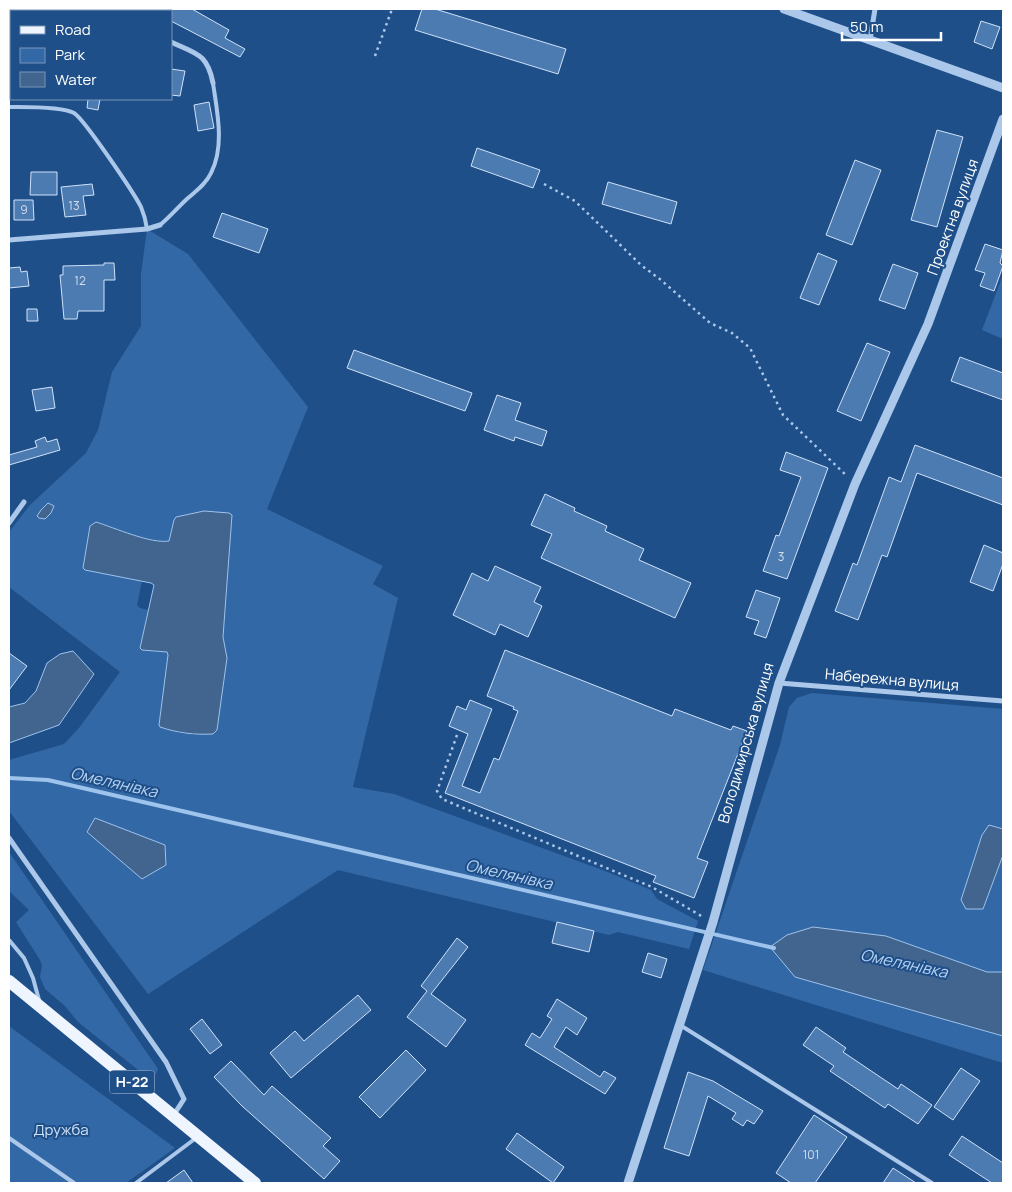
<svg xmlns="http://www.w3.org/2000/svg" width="1012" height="1192" viewBox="0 0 1012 1192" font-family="Manrope,sans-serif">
  <rect width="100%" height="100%" fill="#1f4f89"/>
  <g fill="#3368a6" fill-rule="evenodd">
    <path d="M147 229 188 254 308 407 267 509 383 566 373 584 398 598 353 787 394 794 605 871 651 890 657 899 698 921 689 949 618 932 609 935 338 870 148 994 9 811V760L64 744 79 728 120 672 9 587V532L30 505 86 453 98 430 112 372 141 326V274ZM232 515 223 637 227 658 224 674 197 735 180 733 160 727 159 725 168 655 167 652 142 650 140 648 148 610 140 608 137 605 142 581 85 570 83 567 90 526 163 542 169 541 174 520Z"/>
    <polygon points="1003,275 1003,339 982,330"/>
    <polygon points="812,693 1003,709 1003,829 1002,828 983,909 1003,855 1003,972 795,977 1003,1036 1003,1063 703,970 780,745 789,707 797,698"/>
    <polygon points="9,852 158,1069 156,1074 152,1078 147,1077 78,1022 65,1006 45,989 40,977 42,966 40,960 16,922 29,910 9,891"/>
    <polygon points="9,1026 175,1148 126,1183 9,1183"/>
  </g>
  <g fill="#42658f" stroke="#9ec3ec">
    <polygon points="48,503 54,506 51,513 45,519 39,518 37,516 41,510"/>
    <path d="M204 511 229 513 232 515 223 637 227 658 217 730 213 734C194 735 178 733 160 727L159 725 168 655 167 652 142 650 140 648 154 585 151 583 85 570 83 568 90 526 96 522C115 528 151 544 169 541L174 520 176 517Z"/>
    <polygon points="73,651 94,674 59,725 9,743 9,707 25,703 36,691 47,663 60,654"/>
    <polygon points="95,818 165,845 166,865 142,879 87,832"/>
    <polygon points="989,825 1003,829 1003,855 983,909 966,909 961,900 982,835"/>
    <polygon points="813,927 886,936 987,972 1003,972 1003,1036 795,977 770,947 787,935"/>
  </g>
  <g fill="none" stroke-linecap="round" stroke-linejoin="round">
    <polyline stroke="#9ec3ec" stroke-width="4" points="9,778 48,780 774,948"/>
  </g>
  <g fill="#4c7bb2" stroke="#cfe2f8">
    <polygon points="171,9 192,9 229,30 225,38 245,49 240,57 171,21"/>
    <polygon points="422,9 435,9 566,49 558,74 415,30"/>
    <polygon points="981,21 1000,27 992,49 974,42"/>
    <polygon points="171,69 185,71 180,96 171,95"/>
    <polygon points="88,99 100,99 98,110 87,108"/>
    <polygon points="209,102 214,128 198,131 194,105"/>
    <polygon points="937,130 963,137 937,227 911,220"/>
    <polygon points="477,148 540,170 533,188 471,166"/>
    <polygon points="855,160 881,170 852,245 826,235"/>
    <polygon points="31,172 57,172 57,195 30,195"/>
    <polygon points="608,182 677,202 671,224 602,204"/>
    <polygon points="92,184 94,195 83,196 86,215 65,217 61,187"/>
    <polygon points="14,200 33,200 34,220 14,220"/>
    <polygon points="222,213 268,229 259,253 213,237"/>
    <polygon points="985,244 1003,250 1000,263 1003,266 994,291 980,286 985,273 975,270"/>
    <polygon points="818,253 837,261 819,305 800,298"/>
    <polygon points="104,263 114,263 115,280 104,280 104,311 78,311 77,319 64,319 60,275 63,275 63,266 104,265"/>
    <polygon points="893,264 918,273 905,309 879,300"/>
    <polygon points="20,267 21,272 27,271 29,286 9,288 9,268"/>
    <polygon points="27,309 37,309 38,321 27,321"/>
    <polygon points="867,343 890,352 861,421 837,411"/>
    <polygon points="354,350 472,393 465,411 347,368"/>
    <polygon points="960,357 1003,373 1003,400 951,381"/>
    <polygon points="52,387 55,408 36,411 32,390"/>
    <polygon points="497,395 521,403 515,420 547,431 542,446 515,437 514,441 484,430"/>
    <polygon points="45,437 47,442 57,439 60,450 9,465 9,455 37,447 35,441"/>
    <polygon points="915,445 1003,478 1003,505 917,473 887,557 882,555 858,620 835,611 853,563 857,565 889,477 901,482"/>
    <polygon points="786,452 828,468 787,579 763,571 776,535 779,536 801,477 780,470"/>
    <polygon points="545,494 575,508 574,511 607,526 605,531 644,549 639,560 691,583 675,618 541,558 552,534 531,525"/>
    <polygon points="984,545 1003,553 1003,564 993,591 970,582"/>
    <polygon points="495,566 541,587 534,602 542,606 528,637 500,624 495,635 453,615 472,573 488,581"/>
    <polygon points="756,590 780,598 766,638 754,634 759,621 746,617"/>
    <polygon points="505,650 672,716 675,709 731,730 733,726 747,731 697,858 708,862 694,898 653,882 656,876 445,793 468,734 449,726 457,706 466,710 470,700 492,709 462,786 480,793 494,758 499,760 518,711 513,709 514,707 487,696"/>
    <polygon points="9,653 27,666 9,690"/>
    <polygon points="557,922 594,931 589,952 552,943"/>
    <polygon points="457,938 468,947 431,994 466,1020 446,1047 407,1017 427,991 421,986"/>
    <polygon points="648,953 667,959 661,978 642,972"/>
    <polygon points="358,995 371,1010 291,1078 270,1053 295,1031 304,1041"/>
    <polygon points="557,999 587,1018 577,1035 566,1027 554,1047 600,1077 604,1071 616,1078 605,1094 525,1045 532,1033 540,1038 552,1019 547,1016"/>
    <polygon points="202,1019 222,1045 210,1054 190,1029"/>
    <polygon points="816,1027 846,1048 843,1052 898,1089 901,1084 932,1105 918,1124 888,1104 885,1108 830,1071 834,1066 803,1045"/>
    <polygon points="406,1050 426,1070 380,1118 359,1097"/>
    <polygon points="231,1061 264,1095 272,1086 331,1138 323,1146 340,1161 324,1179 242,1106 214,1077"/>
    <polygon points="961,1068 980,1081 953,1120 934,1107"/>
    <polygon points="688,1072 713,1081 763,1111 754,1124 747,1120 743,1126 732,1119 736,1113 708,1096 689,1156 664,1148"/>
    <polygon points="814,1115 847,1137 815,1183 791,1183 776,1173"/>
    <polygon points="517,1133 564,1167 553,1183 506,1149"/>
    <polygon points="962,1136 1003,1163 1003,1183 992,1183 949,1155"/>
    <polygon points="893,1168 916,1183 883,1183"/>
    <polygon points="184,1170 193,1183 166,1183"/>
  </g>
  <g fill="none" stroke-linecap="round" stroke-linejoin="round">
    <g stroke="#abc8eb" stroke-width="2.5" stroke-dasharray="2.5 4" stroke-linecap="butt">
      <polyline points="375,56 392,9"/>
      <polyline points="544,184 575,201 641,265 661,280 710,323 732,333 750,348 783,415 847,476"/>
      <polyline points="457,735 437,791 442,799 652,887 703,917"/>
    </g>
    <g stroke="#abc8eb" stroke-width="4">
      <path d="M9 107C24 107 61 106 74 113 84 119 134 193 141 207 144 214 146 221 147 229"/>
      <path d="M160 225C170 217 178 207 188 198 196 191 206 184 211 173 225 146 217 111 213 83"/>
      <polyline points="9,940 24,958 33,978 39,1000"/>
      <polyline points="680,1025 932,1183"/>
      <polyline points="9,1138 74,1183"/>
      <polyline points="136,1183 196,1138"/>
    </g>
    <g stroke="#abc8eb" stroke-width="5">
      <polyline points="9,19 11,19"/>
      <polyline points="870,40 875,9"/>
      <path d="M171 42C196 54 207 53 213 83"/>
      <polyline points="9,240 147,229 160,225"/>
      <polyline points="9,523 24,502"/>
      <polyline points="779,683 1003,701"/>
      <polyline points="9,838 166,1062 184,1099 173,1116"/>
    </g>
    <g stroke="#abc8eb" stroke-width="9">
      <polyline points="784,9 1003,88"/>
      <polyline points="628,1183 713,922 779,683 855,484 928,324 1003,119"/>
    </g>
    <polyline stroke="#eff5fe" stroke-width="12" points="9,981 255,1183"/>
  </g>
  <g text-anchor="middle" stroke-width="4" stroke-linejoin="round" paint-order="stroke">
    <g font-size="12" fill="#d2deec">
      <text x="74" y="210">13</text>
      <text x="24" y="214">9</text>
      <text x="80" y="285">12</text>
      <text x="781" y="561">3</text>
      <text x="811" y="1159">101</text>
    </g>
    <rect fill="#1f4f89" stroke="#bccadc" stroke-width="1" x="109.5" y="1070.5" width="45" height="23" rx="4"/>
    <g font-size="14" font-weight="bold" fill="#fff">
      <text x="132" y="1087">Н-22</text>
    </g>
    <g font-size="15" fill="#fff" stroke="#1f4f89">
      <text transform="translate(953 217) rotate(-70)" y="5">Проектна вулиця</text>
      <text transform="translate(892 680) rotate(5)" y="5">Набережна вулиця</text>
      <text transform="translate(746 743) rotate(-74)" y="5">Володимирська вулиця</text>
    </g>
    <g font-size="15" fill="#cfe2f8" stroke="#1f4f89">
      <text x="61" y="1135">Дружба</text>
    </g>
    <g font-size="16" font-style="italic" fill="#b6d2f2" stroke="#1f4f89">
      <text transform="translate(114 782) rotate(13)" y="6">Омелянівка</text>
      <text transform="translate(509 874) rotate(13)" y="6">Омелянівка</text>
      <text transform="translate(904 963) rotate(12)" y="6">Омелянівка</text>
    </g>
  </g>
  <rect width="1012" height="1192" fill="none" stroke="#ffffff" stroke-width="20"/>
  <rect x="10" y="10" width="162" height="90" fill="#1f4f89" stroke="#7995b8"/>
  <rect x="20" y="26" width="25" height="8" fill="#eff5fe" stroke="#7995b8"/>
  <text x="55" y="35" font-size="15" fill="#ffffff">Road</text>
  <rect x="20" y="48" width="25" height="15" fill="#3368a6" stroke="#7995b8"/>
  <text x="55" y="60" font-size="15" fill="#ffffff">Park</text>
  <rect x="20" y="72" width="25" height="15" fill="#42658f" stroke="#7995b8"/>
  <text x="55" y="85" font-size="15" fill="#ffffff">Water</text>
  <path d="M842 32v8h99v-8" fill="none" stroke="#ffffff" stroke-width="2.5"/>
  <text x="850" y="32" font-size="15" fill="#ffffff" stroke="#1f4f89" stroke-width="4" paint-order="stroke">50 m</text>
</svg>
